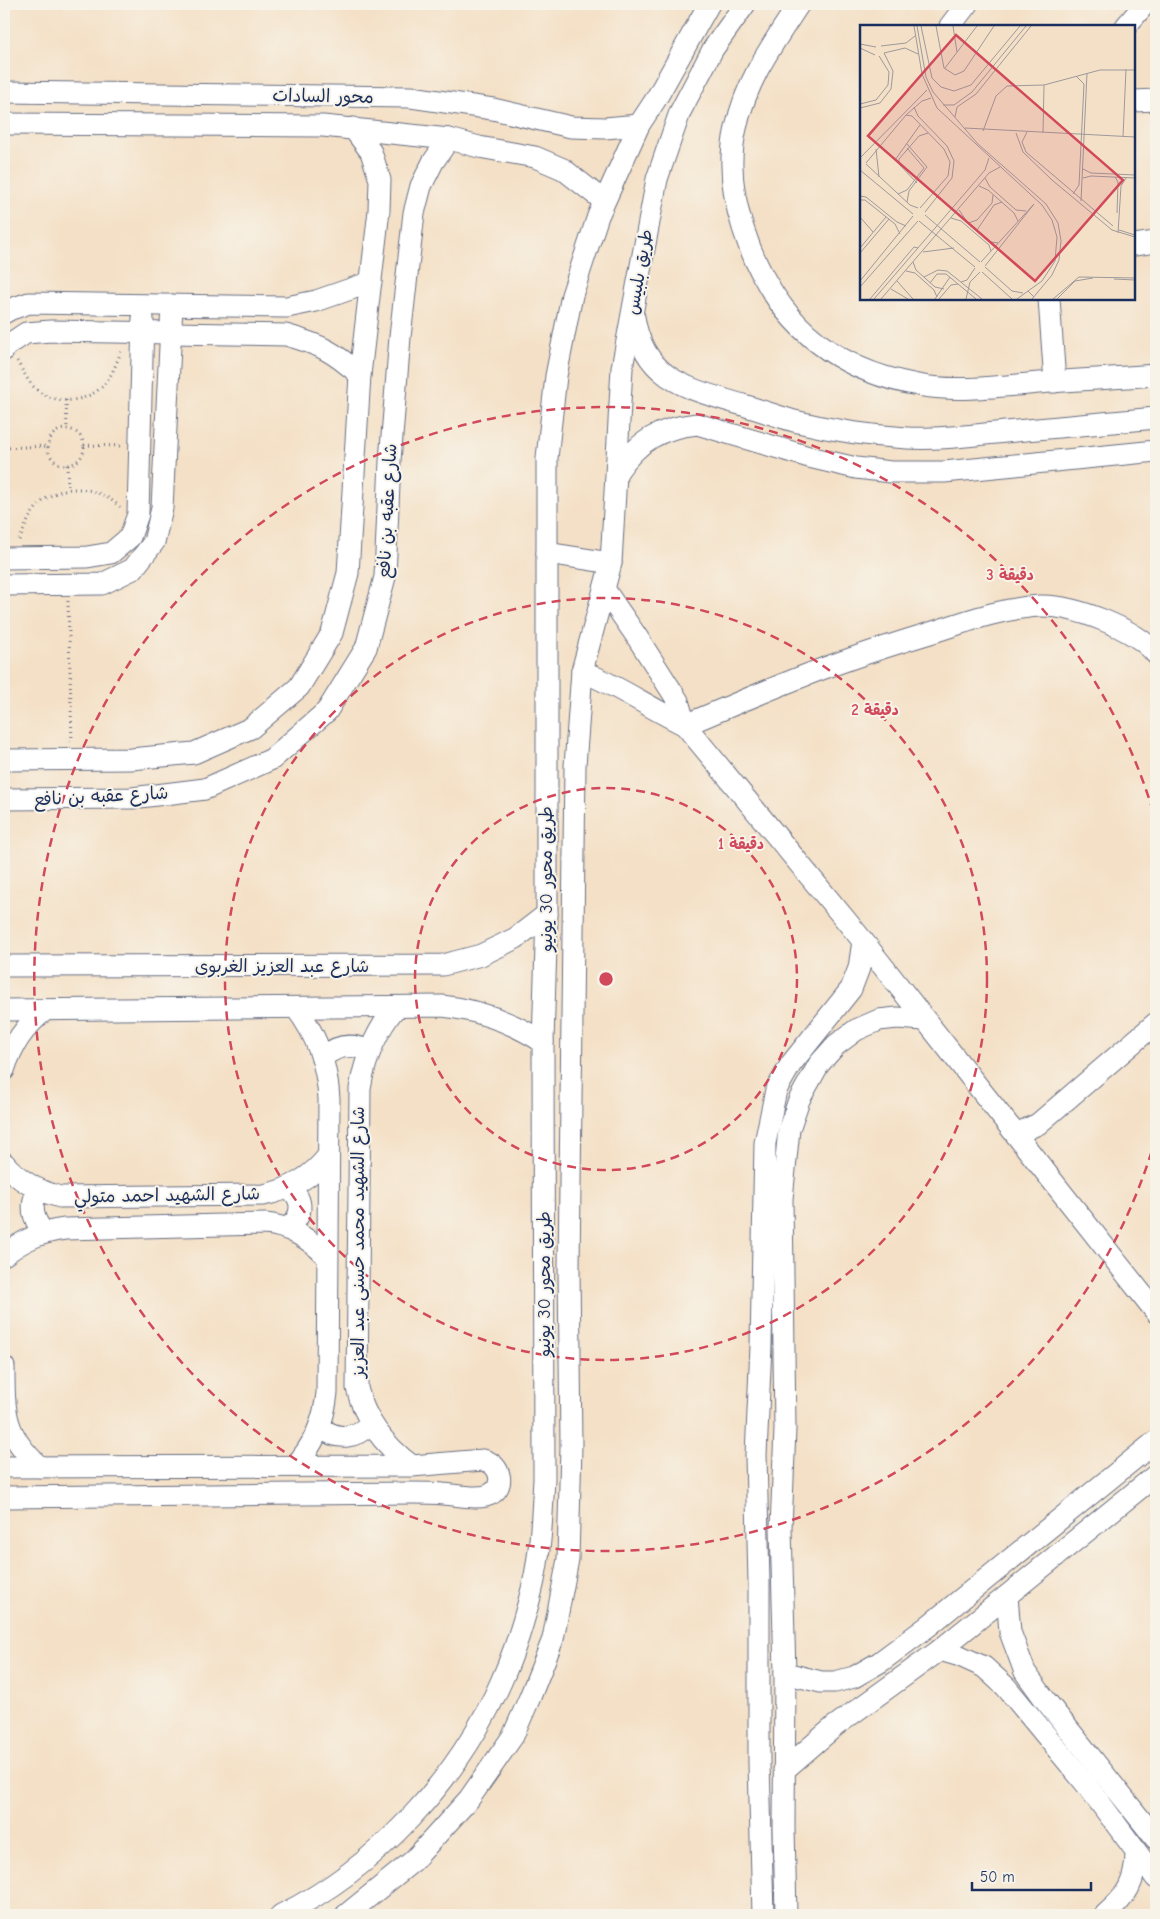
<svg xmlns="http://www.w3.org/2000/svg" width="1160" height="1919" viewBox="0 0 1160 1919" font-family="'Comic Neue','Playpen Sans Arabic',sans-serif">
  <rect width="100%" height="100%" fill="#f7f3e8"/>
  <filter id="ink" filterUnits="userSpaceOnUse"><feTurbulence type="fractalNoise" baseFrequency=".02" numOctaves="2"/><feDisplacementMap in="SourceGraphic" scale="10" xChannelSelector="R" yChannelSelector="G"/><feConvolveMatrix kernelMatrix="1 2 1 2 8 2 1 2 1" color-interpolation-filters="sRGB"/></filter>
  <filter id="wash" filterUnits="userSpaceOnUse"><feTurbulence type="fractalNoise" baseFrequency=".0096" numOctaves="4" result="noise"/><feDisplacementMap in="SourceGraphic" scale="20" xChannelSelector="R" yChannelSelector="G"/><feGaussianBlur stdDeviation="1.12" result="paint"/><feColorMatrix in="noise" values="0 0 0 0 0 0 0 0 0 0 0 0 0 0 0 0 0 1.4 0 .05"/><feComposite in="paint" operator="in"/></filter>
  <g filter="url(#wash)">
    <rect width="100%" height="100%" fill="#f4e0c6"/>
  </g>
  <g filter="url(#ink)">
    <g fill="none" stroke-linecap="round" stroke-linejoin="round">
      <defs>
        <g id="minor">
          <path d="M799 4C772 45 747 79 736 128 728 161 733 197 743 228 771 316 827 369 918 385 953 392 993 387 1028 384 1071 380 1113 378 1156 375"/>
          <polyline points="950,26 967,4"/>
          <polyline points="1126,26 1145,4"/>
          <polyline points="4,92 411,97 493,109 571,127 605,128 639,125"/>
          <polyline points="1134,101 1156,100"/>
          <polyline points="4,124 323,126 449,139 479,147 535,157 563,169 604,201"/>
          <polyline points="1134,245 1156,242"/>
          <polyline points="1049,299 1055,382"/>
          <polyline points="4,313 11,309 29,303 287,307 316,301 371,282"/>
          <path d="M634 317C644 381 690 389 743 405 760 410 777 416 794 421 831 430 869 436 907 438 939 440 972 435 1005 432 1055 427 1106 423 1156 418"/>
          <path d="M4 350 5 347 26 333 51 331 286 335C321 345 333 351 360 375"/>
          <path d="M617 472C638 441 660 428 697 424L809 457 856 468 891 472H944L1156 451"/>
          <polyline points="547,553 611,563"/>
          <polyline points="4,558 87,557 111,553 130,537 138,514 143,318"/>
          <polyline points="4,585 102,584 133,569 154,542 162,508 172,305"/>
          <polyline points="604,589 637,637 678,701 685,725 863,941 1156,1312"/>
          <path d="M582 671C618 686 650 708 685 725 731 706 776 686 822 669 857 656 894 644 930 633 965 622 1002 608 1040 606 1073 605 1135 628 1156 654"/>
          <polyline points="4,760 131,759 194,753 251,728 299,687 332,633 348,573 360,375 379,210 380,180 371,152 353,128"/>
          <polyline points="4,799 132,798 205,789 272,759 327,711 366,648 385,577 390,461 400,337 414,213 421,186 433,162 449,139"/>
          <polyline points="4,966 443,965 481,955 516,938 547,914"/>
          <path d="M396 1007C376 1031 365 1058 360 1089L357 1388C365 1421 385 1446 412 1466"/>
          <path d="M4 1010 442 1006C480 1010 512 1022 543 1042"/>
          <path d="M323 1057C337 1045 352 1043 369 1051"/>
          <path d="M4 1070C12 1045 24 1027 44 1011"/>
          <polyline points="1016,1134 1038,1124 1156,1023"/>
          <path d="M4 1163C19 1181 38 1191 60 1197L263 1195C290 1190 311 1178 328 1156"/>
          <path d="M38 1189C30 1205 32 1219 44 1232"/>
          <path d="M287 1228C304 1217 304 1199 289 1188"/>
          <path d="M4 1255C23 1240 41 1232 65 1229L265 1224C290 1226 309 1239 327 1256"/>
          <path d="M4 1367C4 1412 4 1435 40 1467"/>
          <path d="M320 1427C337 1441 356 1439 371 1423"/>
          <path d="M295 1466C314 1445 324 1422 327 1393L329 1099C327 1064 317 1035 296 1008"/>
          <path d="M4 1467 412 1466 483 1460C502 1464 507 1490 486 1496 473 1499 457 1495 443 1494 433 1493 422 1493 412 1493L4 1497"/>
          <polyline points="1007,1596 1010,1632 1025,1672 1046,1701 1156,1839"/>
          <polyline points="940,1650 960,1656 984,1667 1006,1687 1086,1784 1156,1878"/>
          <polyline points="785,1673 821,1682 835,1682 854,1677 880,1662 927,1627 1156,1441"/>
          <polyline points="784,1770 835,1726 940,1650 1156,1475"/>
          <path d="M281 1915C376 1869 459 1778 501 1682 515 1651 525 1618 533 1585 541 1550 542 1514 544 1479L543 1042 547 914V458L556 376 572 295 598 216 639 125 656 99 709 4"/>
          <polyline points="346,1915 413,1861 469,1799 513,1736 530,1697 553,1639 568,1559 571,1446 569,1268 575,766 582,671 611,563 622,368 657,179 680,112 713,49 745,4"/>
          <polyline points="763,1915 759,1763 759,1583 756,1455 761,1346 765,1143 776,1090 791,1064 851,989 859,968 863,941"/>
          <polyline points="786,1915 784,1828 785,1673 781,1528 785,1429 782,1199 789,1129 799,1100 819,1064 836,1045 856,1030 879,1020 897,1018 925,1020"/>
          <path d="M1105 1915C1127 1896 1136 1882 1136 1852"/>
        </g>
      </defs>
      <use href="#minor" stroke="#676d82" stroke-width="23"/>
      <g stroke="#676d82" stroke-width="3" stroke-dasharray="1 4" stroke-linecap="butt">
        <path d="M17 361C23 371 28 382 37 390 59 407 91 402 107 381 114 371 118 359 122 349"/>
        <polyline points="66,400 67,429"/>
        <circle cx="66" cy="447" r="18"/>
        <polyline points="84,445 123,446"/>
        <polyline points="4,448 48,446"/>
        <polyline points="67,465 68,489"/>
        <path d="M19 540C24 531 27 520 33 512 55 481 94 483 120 507"/>
        <polyline points="68,601 72,742"/>
      </g>
      <use href="#minor" stroke="#fff" stroke-width="21"/>
    </g>
  </g>
  <g fill="none" stroke="#d1495b" stroke-width="2.5" stroke-dasharray="9 6">
    <circle cx="606" cy="979" r="191"/>
    <circle cx="606" cy="979" r="381"/>
    <path d="M1156 1137A572 572 0 1 1 1156 821"/>
  </g>
  <g text-anchor="middle" stroke-width="4" stroke-linejoin="round" paint-order="stroke">
    <g font-size="18" fill="#1b2f5e" stroke="#f7f3e8">
      <text transform="translate(323 96) rotate(1)" y="6">محور السادات</text>
      <text transform="translate(639 272) rotate(-80)" y="6">طريق بلبيس</text>
      <text transform="translate(387 511) rotate(-87)" y="6">شارع عقبه بن نافع</text>
      <text transform="translate(101 796) rotate(-3)" y="6">شارع عقبه بن نافع</text>
      <text transform="translate(546 879) rotate(-90)" y="6">طريق محور 30 يونيو</text>
      <text x="282" y="972">شارع عبد العزيز الغربوى</text>
      <text transform="translate(167 1195) rotate(-1)" y="6">شارع الشهيد احمد متولي</text>
      <text transform="translate(358 1242) rotate(-90)" y="6">شارع الشهيد محمد حسنى عبد العزيز</text>
      <text transform="translate(544 1284) rotate(-90)" y="6">طريق محور 30 يونيو</text>
    </g>
  </g>
  <g transform="translate(860 25)">
    <rect width="275" height="275" fill="#f4e0c6"/>
    <path fill="none" stroke="#9d999c" stroke-width="1" d="M54 1 62 49 77 83 182 180 192 195 197 212 195 236 182 256 168 266M57 1 66 52 73 67 118 119 186 179 198 198 201 216 199 235 192 250 172 274M61 1 72 53 81 62 94 66 111 60 160 1M76 1 84 43 95 50 104 46 134 1M93 1 97 27M0 19 16 22M21 21 46 18 55 11M0 23 15 30M24 28 45 23 58 29M85 43 117 1M0 79 16 75 28 60 29 47 19 31M83 80H94L112 67 166 1M54 82 58 91 87 121 94 136 92 153 65 187M0 83 20 78 31 64 33 46 24 28M46 90 52 91 84 124 90 137 88 151 60 183M95 92 97 82 116 69 171 1M105 103 275 112M123 106 136 71 147 61 184 60 240 45H275M167 107 162 117 166 127 253 201M156 108 163 127 192 155 252 205 275 212M183 108 184 60M263 112 266 44M16 124 19 152M0 133 67 65M6 138 46 90 62 76 71 73M6 139 50 180 58 183M223 144 231 148 275 150M0 145 53 189M255 152 258 157 257 188M125 153 130 162 156 185 166 186M223 153 231 151 275 153M59 155 39 139V134L59 111 68 108M57 158 35 135 60 100M119 161 128 165 154 188 158 196M38 169 47 165 64 143 47 123M213 169 219 160 224 59 216 51M0 171 6 172 37 197 46 201M0 175H5L35 199 40 209M221 176 227 48M47 177 49 166 67 142 47 119M99 185 108 198 131 217 138 218M65 190 120 237M0 192 13 207M91 193 101 196 129 220 131 226M59 196 115 242M108 198 117 195 132 178 133 170M117 205 134 180 142 177M259 205 275 210M258 208 261 161 266 153M0 223 26 192M63 227 94 223M0 228 29 194M53 237 56 245 75 262 84 264M121 237 174 179 125 241M125 242 152 266 163 268M46 246 55 248 74 265 77 272M122 247 152 274M64 252 78 245 87 246 122 274M254 254 275 255M0 256 53 191M37 256 53 274M101 257 107 255 115 243M70 258 77 249H86L116 274M0 262 58 196M31 264 48 274M10 274 54 222 58 223M14 274 125 145 129 133M21 274 129 148 140 142M75 274 90 252M79 274 91 260 98 259M106 274 110 257 120 247M157 274 168 266 174 272M193 274 219 252 275 253M197 274 215 256 233 253"/>
    <path fill="#d1495b" fill-opacity="0.15" stroke="#d1495b" stroke-width="2.5" d="M96 10 263 155 175 256 8 111Z"/>
    <rect width="275" height="275" fill="none" stroke="#1b2f5e" stroke-width="2.5"/>
  </g>
  <circle cx="606" cy="979" r="8" fill="#d1495b" stroke="#f7f3e8" stroke-width="2.5"/>
  <g font-size="15" text-anchor="middle" font-weight="bold" fill="#d1495b" stroke="#f7f3e8" stroke-width="4" stroke-linejoin="round" paint-order="stroke">
    <text x="1010" y="580">3 دقيقة</text>
    <text x="875" y="715">2 دقيقة</text>
    <text x="741" y="849">1 دقيقة</text>
  </g>
  <rect width="1160" height="1919" fill="none" stroke="#f7f3e8" stroke-width="20"/>
  <path d="M972 1882v8h119v-8" fill="none" stroke="#1b2f5e" stroke-width="2.5"/>
  <text x="980" y="1882" font-size="15" fill="#1b2f5e" stroke="#f7f3e8" stroke-width="4" paint-order="stroke">50 m</text>
</svg>
